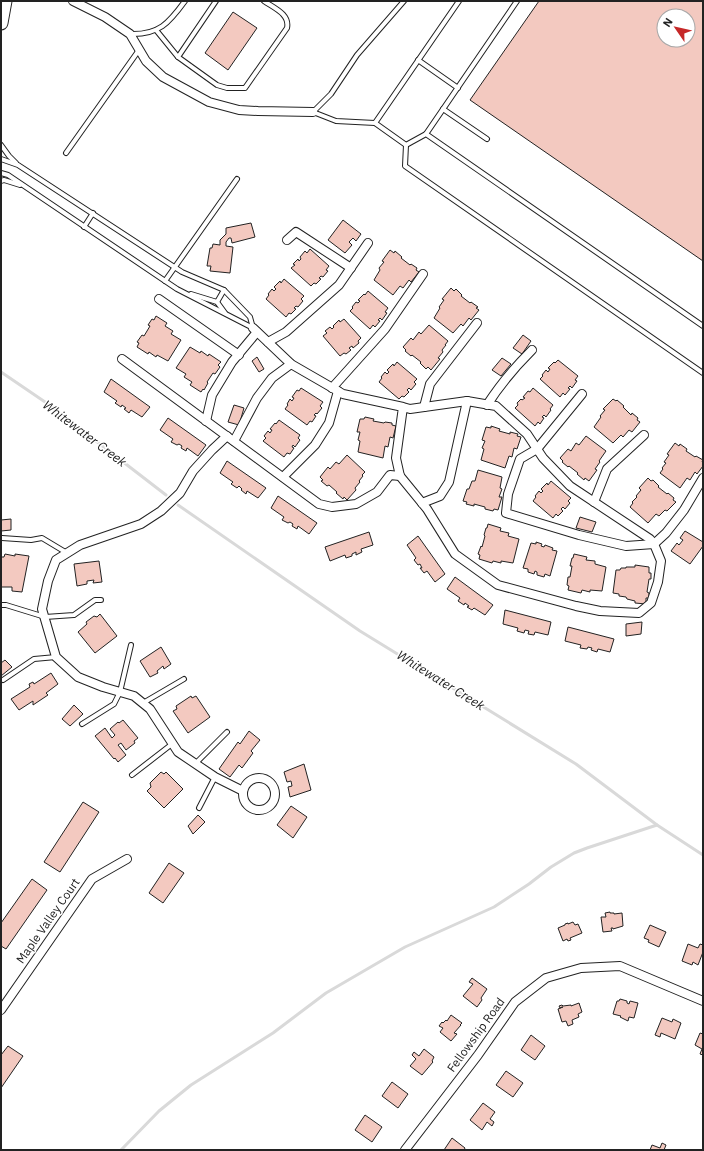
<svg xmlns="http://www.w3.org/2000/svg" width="704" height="1151" viewBox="0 0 704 1151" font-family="'IBM Plex Sans',sans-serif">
  <rect width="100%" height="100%" fill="#fff"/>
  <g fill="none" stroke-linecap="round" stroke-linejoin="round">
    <g stroke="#d9d9d9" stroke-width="3">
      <polyline points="1,372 48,404 166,495"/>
      <polyline points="178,505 360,631 576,764 657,825 703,855"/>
      <polyline points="121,1150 159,1111 191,1085 273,1033 326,993 405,947 494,907 529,884 551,867 574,853 587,848 657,825"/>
    </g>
  </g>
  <g fill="#f3c9c0" stroke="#222" fill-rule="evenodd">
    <path d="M539 1H703V261L470 100ZM664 16H688V40H664Z"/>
    <polygon points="233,12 257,28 228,70 205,53"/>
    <polygon points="343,220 361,234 356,241 353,238 349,242 352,245 345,253 328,240"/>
    <polygon points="251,223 255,237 232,243 231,238 229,238 226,242 226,246 233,247 230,273 210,271 211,266 207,266 210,248 212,248 213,244 220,245 220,240 226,234 226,228"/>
    <polygon points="310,249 329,266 326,270 328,271 323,277 321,276 319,278 321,279 316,284 314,283 311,286 291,268 295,265 293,264 298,259 299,261 301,259 300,257 305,251 307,253"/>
    <polygon points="390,250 394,253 395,251 402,257 401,258 410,265 411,264 417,268 416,270 419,272 411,282 409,280 403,288 400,286 393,295 374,280 380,270 379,268 384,262 382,261"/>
    <polygon points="284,279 304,296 301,299 303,301 298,307 296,306 294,308 296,309 291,314 289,313 286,317 266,299 269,295 268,294 272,289 274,291 276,289 274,287 280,281 281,283"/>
    <polygon points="451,288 454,291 456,289 462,295 461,296 470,303 471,302 478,307 476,308 479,310 471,320 469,318 463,326 461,324 453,333 434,318 440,308 439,307 444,300 442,299"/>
    <polygon points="368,291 388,308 385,312 387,313 382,320 380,318 378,320 380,321 375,327 373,325 370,329 350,311 353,308 352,307 356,302 358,303 360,301 358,300 364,294 365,295"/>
    <polygon points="156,316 167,323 165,326 173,331 171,334 181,340 168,361 157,355 156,357 149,352 148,354 137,347 139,343 137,342 142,335 144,336 150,326 148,325 152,319 154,320"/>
    <polygon points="344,319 361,338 358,341 359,343 353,348 352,346 349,348 351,350 346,354 344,353 340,356 323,336 327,333 325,331 330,327 332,329 334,327 333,326 339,320 340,322"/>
    <polygon points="429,325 448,341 445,345 446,345 442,350 443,352 438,358 440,359 431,370 428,367 426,369 420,363 421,362 412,355 411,356 405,351 406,350 403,347 411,338 413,340 419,332 421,334"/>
    <polygon points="523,335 531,341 522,354 513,348"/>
    <polygon points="190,347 200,353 201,351 208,356 209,354 221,362 218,365 220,367 215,374 213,373 207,382 208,383 204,390 203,389 201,392 190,385 192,382 184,377 186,374 176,368"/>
    <polygon points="257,357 264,369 259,372 252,361"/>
    <polygon points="502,358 511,364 501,376 492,370"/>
    <polygon points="558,360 578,376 575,380 577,381 572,388 570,386 568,388 570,389 565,395 563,393 560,397 540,379 543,376 542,375 546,370 548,372 550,369 548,368 554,362 555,363"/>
    <polygon points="397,362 417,379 414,382 416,384 411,390 409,388 407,390 409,392 404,397 402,396 399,399 379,382 382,378 381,377 385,372 387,374 389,372 387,370 393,364 394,366"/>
    <polygon points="111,379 150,407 142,417 131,410 129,413 124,409 126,408 122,405 121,407 115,403 117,401 104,392"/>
    <polygon points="301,388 323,402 320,406 322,408 317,414 316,413 314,415 316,416 312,422 310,421 307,425 285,409 288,405 287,404 290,399 292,401 294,398 292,397 297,390 299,391"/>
    <polygon points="533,388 553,405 550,409 551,410 546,417 544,415 542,417 544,418 540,424 538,422 535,426 515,408 518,405 517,403 521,399 522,400 525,398 523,397 528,391 530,392"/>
    <polygon points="613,399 616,401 617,400 624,406 623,407 631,415 632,413 638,418 637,420 640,422 632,432 629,430 623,437 621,435 613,443 594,427 601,417 600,416 605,410 603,409"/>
    <polygon points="234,405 244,408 239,425 228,422"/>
    <polygon points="365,417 374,419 373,421 384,423 385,422 392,423 392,425 396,426 393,438 390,437 388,447 385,446 383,458 358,452 360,441 358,440 360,432 357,432 360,419 364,419"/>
    <polygon points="168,418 206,445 198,456 187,448 186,451 181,448 182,446 179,444 177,445 171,442 173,439 160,430"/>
    <polygon points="279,420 300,435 298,438 300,440 295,447 293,445 292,447 294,448 290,454 287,453 284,457 263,441 266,438 264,436 268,431 270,433 272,430 270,429 275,423 276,424"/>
    <polygon points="491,426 500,429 499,431 510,434 510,432 518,434 517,436 521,437 517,449 514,448 512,457 509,456 505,468 481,460 484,449 482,448 485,441 482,440 486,427 491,428"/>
    <polygon points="586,436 606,451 599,461 600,462 595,469 597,470 589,481 585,478 584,480 577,474 578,473 569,466 568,467 562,462 563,461 560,458 568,449 571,451 576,443 579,445"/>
    <polygon points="675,443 679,446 680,444 687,449 686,451 695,457 696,456 703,460 702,462 703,463 703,466 697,474 695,472 690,480 687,478 680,488 660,473 663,469 662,468 666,463 664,462 669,455 667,454"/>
    <polygon points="347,455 365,472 362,475 363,476 359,481 360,482 355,488 356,490 347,500 344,497 343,499 336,493 337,492 329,485 327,486 321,481 323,480 320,477 328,467 330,469 336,462 339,464"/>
    <polygon points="227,461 266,488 258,498 247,491 246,494 241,490 242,489 239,486 237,488 231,484 233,482 220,473"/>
    <polygon points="478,470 502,477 500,488 502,489 499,497 502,497 498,510 494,509 493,511 485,509 485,507 474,504 474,506 466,504 467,502 463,501 467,489 469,489 472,481 475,481"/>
    <polygon points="648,478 651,481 653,480 659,486 658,487 667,494 668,493 674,498 673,500 676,502 667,511 665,510 659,516 656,514 648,523 630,507 633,503 632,502 637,497 636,496 641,490 639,488"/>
    <polygon points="551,481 571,498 568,501 570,503 565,509 563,507 561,509 563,511 558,516 556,514 553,518 533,501 536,497 535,496 539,491 541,493 543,491 541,489 547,483 548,485"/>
    <polygon points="278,496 317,523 309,534 298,526 297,529 292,526 293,524 290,522 288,523 282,520 284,517 271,508"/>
    <polygon points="580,517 596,522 592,532 576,528"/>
    <polygon points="11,519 11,530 1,531 1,520"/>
    <polygon points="488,524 501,528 500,531 509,533 508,536 519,539 513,563 501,561 501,563 493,561 492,563 479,559 480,555 478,554 481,546 482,547 485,536 484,535 486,528 487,528"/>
    <polygon points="685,531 703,542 703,546 690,564 671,551 677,543 679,545 683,540 680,538"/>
    <polygon points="369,532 373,545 361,549 362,552 356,555 356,552 352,554 352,556 346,558 345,555 330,561 325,547"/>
    <polygon points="418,536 445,574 435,582 427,571 424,573 420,568 422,568 420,564 418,565 414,560 416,558 407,545"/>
    <polygon points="536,542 542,544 541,546 544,547 545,545 553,548 552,550 557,551 550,576 545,574 544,577 537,575 537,572 535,571 534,574 528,572 528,569 523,568 531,543 536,544"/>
    <polygon points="5,554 15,556 15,554 29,556 22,592 12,591 12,587 1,587 1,557 4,557"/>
    <polygon points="574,554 587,557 586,560 595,561 595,564 606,567 602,591 590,590 590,592 582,590 581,593 568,590 569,586 567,585 568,577 570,577 572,566 570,566 572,558 573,558"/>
    <polygon points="99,561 102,582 93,583 94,580 87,581 87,584 77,586 74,564"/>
    <polygon points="635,565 649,567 649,573 651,573 651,579 649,579 647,592 649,593 649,598 646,598 646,604 635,603 635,601 627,599 626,597 619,596 619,594 613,593 616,570 620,570 621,568 626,568 626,567 635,567"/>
    <polygon points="455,577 493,605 485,615 474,608 472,610 467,607 469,606 465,603 464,605 458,601 460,598 447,589"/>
    <polygon points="505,610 551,622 548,635 535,632 534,635 528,634 529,631 525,630 524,633 517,631 518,628 503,624"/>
    <polygon points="100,614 117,636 95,653 78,632 87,624 86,622 94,616 97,617"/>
    <polygon points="642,622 641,634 626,636 626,624"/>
    <polygon points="568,627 614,639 610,652 598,649 597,652 591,650 592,648 588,647 587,649 580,648 581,645 565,641"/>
    <polygon points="161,647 171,664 164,669 163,666 157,671 158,673 150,677 140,661"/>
    <polygon points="5,660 12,667 1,676 1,663"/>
    <polygon points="51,673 58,684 46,693 48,695 33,705 33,701 19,710 11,699 30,687 29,684 33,682 34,684"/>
    <polygon points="191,696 192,698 196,696 210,717 188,733 173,711 177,709 176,706"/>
    <polygon points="74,705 83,714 70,726 62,719"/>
    <polygon points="123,720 138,738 134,741 135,743 126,750 121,743 118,745 126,755 118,762 115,758 114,759 95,736 105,728 112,738 115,735 110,729 118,722 119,723"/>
    <polygon points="249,731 260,740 251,751 253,753 242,768 239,765 230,777 219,769 238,742 240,744"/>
    <polygon points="304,764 311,790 290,797 288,787 292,786 291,781 287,782 284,772"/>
    <polygon points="161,772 164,774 166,772 183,789 164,808 147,791 151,787 150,783"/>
    <polygon points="83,802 99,812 60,872 44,862"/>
    <polygon points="291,806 307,817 293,838 277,825"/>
    <polygon points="198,815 205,822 193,834 188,826"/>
    <polygon points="169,863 184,873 163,903 149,893"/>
    <polygon points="32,879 47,890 6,949 1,946 1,923"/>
    <polygon points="610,912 610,913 614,913 614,914 622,913 623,926 613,929 613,928 611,928 612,931 603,932 601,917 606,917 605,913"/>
    <polygon points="573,922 575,925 578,924 582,933 570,938 571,940 568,941 567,939 563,941 558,928 565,925 565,924 568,923 568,924"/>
    <polygon points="650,925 666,932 659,947 648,942 649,940 644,938"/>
    <polygon points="688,944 698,948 700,944 703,945 703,952 698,965 693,962 692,965 682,961"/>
    <polygon points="472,978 487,989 481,998 482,1000 477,1007 463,996 473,984 469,982"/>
    <polygon points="620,999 627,1001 627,1003 629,1004 630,1001 638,1003 634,1018 629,1017 628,1021 620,1017 621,1016 613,1014 617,1001 619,1001"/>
    <polygon points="579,1003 582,1012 578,1014 579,1017 572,1020 573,1024 568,1026 566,1021 562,1022 558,1009 563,1007 562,1007 560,1008 559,1006 562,1005 563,1006 571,1005 571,1006"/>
    <polygon points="451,1015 462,1023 460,1025 461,1025 454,1033 457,1034 451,1041 440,1032 443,1028 439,1026 442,1022 443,1023 446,1020 447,1021"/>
    <polygon points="662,1018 672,1022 673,1019 681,1023 675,1039 661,1033 660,1037 655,1035"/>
    <polygon points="700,1033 703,1034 703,1055 700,1054 702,1049 695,1045"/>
    <polygon points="531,1035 545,1046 535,1060 521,1050"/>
    <polygon points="8,1046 23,1056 1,1088 1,1055"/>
    <polygon points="424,1049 434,1057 432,1061 433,1062 422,1075 410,1066 416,1059 412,1055 414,1052 419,1056"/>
    <polygon points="506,1071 523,1083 513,1097 496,1085"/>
    <polygon points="392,1082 408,1094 398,1108 382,1096"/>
    <polygon points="483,1103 495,1112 490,1119 494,1122 492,1126 487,1122 482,1130 470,1120"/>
    <polygon points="365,1115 382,1127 372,1142 355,1130"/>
    <polygon points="452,1138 465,1148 464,1150 444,1150"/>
    <polygon points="662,1143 666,1145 664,1150 650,1150 652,1145 660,1148"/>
  </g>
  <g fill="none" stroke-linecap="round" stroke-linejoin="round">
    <defs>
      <g id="lane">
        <polyline points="404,1 357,55 331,94 313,112 336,121 375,123 406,145 405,166 703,373"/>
        <path d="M156 30 178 57 217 85 227 88H245L287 28C290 14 274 8 264 1"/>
        <path d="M130 34C159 35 169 23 185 1"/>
        <polyline points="178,57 216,1"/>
        <polyline points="418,60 458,88"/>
        <polyline points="443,109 487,139"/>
        <polyline points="375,123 459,1"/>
        <polyline points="426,134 517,1"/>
        <polyline points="1,145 9,156 16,163"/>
        <polyline points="406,145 426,134 703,326"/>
        <polyline points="66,153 139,50"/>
        <polyline points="1,159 18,165 182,272 224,290 250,317 253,328"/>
        <polyline points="1,173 8,175 177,289 253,328"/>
        <polyline points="1,181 4,180 20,185"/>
        <polyline points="84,227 93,213"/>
        <polyline points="165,281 237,179"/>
        <polyline points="191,294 217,302 225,313"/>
        <polyline points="217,302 224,290"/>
        <polyline points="2,538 31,540 42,538 67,553"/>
        <polyline points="1,605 6,605 45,617 74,615 95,600 101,600"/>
        <polyline points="3,680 34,659 56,657"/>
        <polyline points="143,703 184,679"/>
        <polyline points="82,724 114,704 120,692 131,645"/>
        <polyline points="196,763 227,732"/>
        <polyline points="132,775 172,744"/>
        <polyline points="199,808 215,777"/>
      </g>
      <g id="street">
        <polyline points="73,1 105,17 130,34 146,61 163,77 209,102 239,110 258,111 313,112"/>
        <polyline points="287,240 296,232 351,268"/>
        <polyline points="159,299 239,355"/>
        <polyline points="253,328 291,364 343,394 403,407 410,409 467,401 496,406 527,434 543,458 570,486 650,539 654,544 661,561 658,582 651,603 639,613 600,611 576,606 498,585 455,554 427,509 400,476 396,458 403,407"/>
        <polyline points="268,342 286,332 339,285 368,243"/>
        <polyline points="122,359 319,504 332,507 356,504 377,492 390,475 400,476"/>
        <polyline points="332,388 385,329 423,274"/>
        <polyline points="582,394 537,449 520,459 508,494 506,513 579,535 626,546 654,544 666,533 684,510 703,478"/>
        <path d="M487 405C501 383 514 368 532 350"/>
        <polyline points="424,407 430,384 477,323"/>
        <polyline points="206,421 212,395 232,362 257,332"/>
        <polyline points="227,436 212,450 193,471 180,493 161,511 141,524 80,545 56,560 48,581 42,609 56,657 78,677 103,687 134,696 150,709 178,752 215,777 243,791"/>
        <polyline points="234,441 257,398 272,378 291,364"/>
        <polyline points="283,477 315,445 329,423 338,391"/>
        <polyline points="594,502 607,469 644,435"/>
        <polyline points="422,503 440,496 449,482 467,401"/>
        <circle cx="259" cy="794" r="16"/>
        <polyline points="1,1010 92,879 127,859"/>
        <polyline points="405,1150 478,1055 515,1002 546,978 581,968 620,966 703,1001"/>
      </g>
      <polyline id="primary" points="1,23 5,1"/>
    </defs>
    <use href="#lane" stroke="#222" stroke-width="6"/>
    <use href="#street" stroke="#222" stroke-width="10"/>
    <use href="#primary" stroke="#222" stroke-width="15"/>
    <use href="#lane" stroke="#fff" stroke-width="4"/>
    <use href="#street" stroke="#fff" stroke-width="8"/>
    <use href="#primary" stroke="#fff" stroke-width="13"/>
  </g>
  <g text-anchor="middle" stroke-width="3" stroke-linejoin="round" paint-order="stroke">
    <g font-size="12" fill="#222" stroke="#fff">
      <text transform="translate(48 921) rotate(-55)" y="4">Maple Valley Court</text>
      <text transform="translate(476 1035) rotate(-54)" y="4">Fellowship Road</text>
    </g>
    <g font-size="13" font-style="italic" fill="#222" stroke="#fff">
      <text transform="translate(85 433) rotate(37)" y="5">Whitewater Creek</text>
      <text transform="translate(441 680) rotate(32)" y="5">Whitewater Creek</text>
    </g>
  </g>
  <rect width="704" height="1151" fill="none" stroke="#222222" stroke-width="4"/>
  <g transform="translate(676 28) rotate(304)"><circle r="19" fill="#ffffff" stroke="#a7a7a7"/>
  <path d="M0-3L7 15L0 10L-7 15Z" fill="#c62828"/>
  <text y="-6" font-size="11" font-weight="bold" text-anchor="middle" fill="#222222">N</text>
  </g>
</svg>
